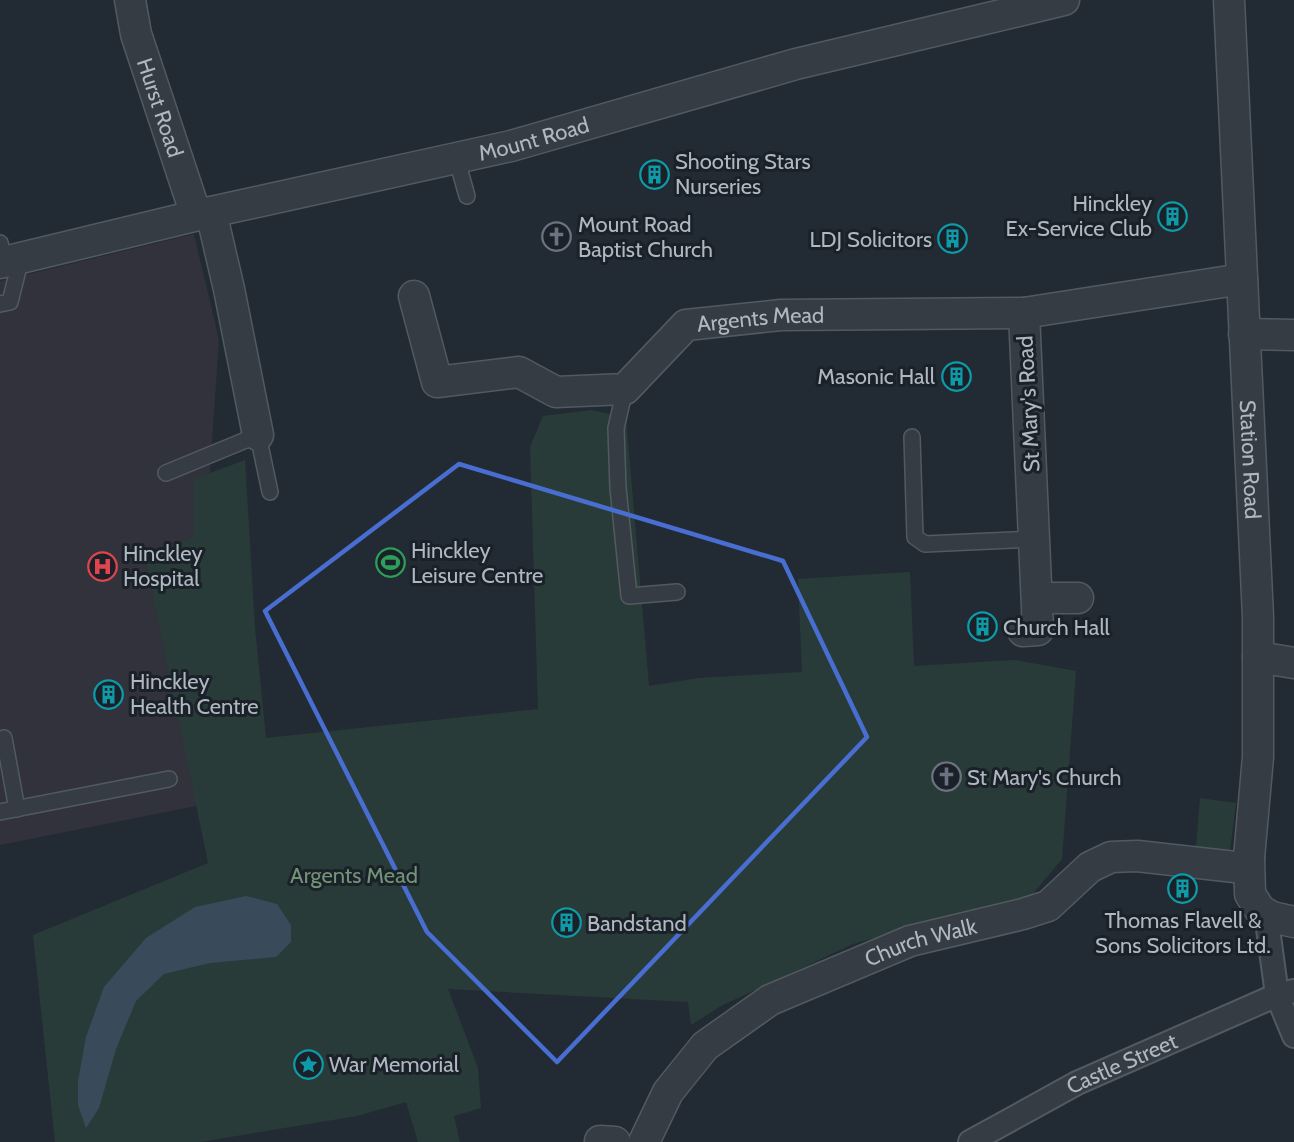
<svg xmlns="http://www.w3.org/2000/svg" width="1294" height="1142" viewBox="0 0 1294 1142" font-family="Cabin,sans-serif">
  <rect width="100%" height="100%" fill="#222b33"/>
  <polygon fill="#31323c" points="194,234 219,340 197,659 196,806 0,845 0,281"/>
  <g fill="#293b39">
    <polygon points="592,410 626,418 649,686 699,678 802,672 798,579 910,572 914,666 1014,660 1076,671 1062,859 1032,895 853,944 721,1006 691,1025 688,1002 448,989 478,1068 481,1108 454,1116 460,1142 418,1142 406,1102 357,1116 200,1142 55,1142 33,935 208,863 145,556 194,537 194,479 245,460 255,628 266,738 538,709 530,447 543,416"/>
    <polygon points="1200,798 1236,803 1230,851 1196,847"/>
  </g>
  <polygon fill="#394a5a" points="246,896 277,904 291,925 291,942 276,957 210,963 164,974 136,1001 116,1049 99,1108 86,1128 78,1105 78,1081 86,1037 104,987 146,938 195,907"/>
  <g fill="none" stroke-linecap="round" stroke-linejoin="round">
    <defs>
      <g id="service">
        <polyline points="456,157 467,196"/>
        <polyline points="0,243 5,262"/>
        <polyline points="0,304 10,302 21,258"/>
        <polyline points="625,389 616,428 618,488 629,596 677,592"/>
        <polyline points="912,437 915,537 925,544 1035,539"/>
        <polyline points="166,473 258,435 270,492"/>
        <polyline points="4,738 17,809"/>
        <polyline points="0,812 169,779"/>
      </g>
      <g id="pedestrian">
        <polyline points="1266,914 1277,995 1294,1036"/>
        <path id="s1" d="M970 1142 1077 1083 1277 995 1294 991"/>
      </g>
      <g id="minor">
        <path id="s2" d="M130 0 136 34 196 215"/>
        <path id="s3" d="M1229 0 1258 617V757L1249 858 1250 894 1260 910 1272 917 1294 922"/>
        <polyline points="211,212 229,289 258,435"/>
        <path id="s4" d="M0 263 211 212 511 146 796 64 1064 0"/>
        <path id="s5" d="M414 296 437 382 519 372 556 392 625 389 686 325 781 315 1024 313 1242 279"/>
        <polyline points="1244,334 1294,335"/>
        <polyline points="1038,598 1078,598"/>
        <polyline points="1023,631 1038,630 1024,313"/>
        <polyline points="1258,657 1294,663"/>
        <polyline points="600,1141 615,1142"/>
        <path id="s6" d="M644 1142 668 1092 705 1046 770 1000 910 941 1023 914 1048 906 1090 867 1111 857 1137 856 1235 867 1243 865 1249 858"/>
      </g>
    </defs>
    <use href="#service" stroke="#525a61" stroke-width="18"/>
    <use href="#pedestrian" stroke="#525a61" stroke-width="26"/>
    <use href="#minor" stroke="#525a61" stroke-width="33"/>
    <use href="#service" stroke="#353c44" stroke-width="15"/>
    <use href="#pedestrian" stroke="#353c44" stroke-width="22"/>
    <use href="#minor" stroke="#353c44" stroke-width="30"/>
  </g>
  <path fill="none" stroke="#496ed1" stroke-width="4.5" stroke-linejoin="round" d="M459 464 783 561 867 737 557 1062 427 932 265 611Z"/>
  <defs>
    <symbol id="building-ring" viewBox="-11 -11 22 22"><circle r="9.5" fill="#1a2128" stroke="#0f9aa8" stroke-width="1.5"/><path d="M-4-6H4V6H1V3H-1V6H-4ZM-2.5-4.3h1.7v1.8h-1.7ZM.8-4.3h1.7v1.8H.8ZM-2.5-1h1.7V.8h-1.7ZM.8-1h1.7V.8H.8Z" fill="#0f9aa8"/></symbol>
    <symbol id="church-ring" viewBox="-11 -11 22 22"><circle r="9.5" fill="#1a2128" stroke="#6b7280" stroke-width="1.5"/><path d="M-1.2-6h2.4v3.5h3.3v2.4h-3.3V6h-2.4V-.1h-3.3v-2.4h3.3Z" fill="#6b7280"/></symbol>
    <symbol id="stadium-ring" viewBox="-11 -11 22 22"><circle r="9.5" fill="#1a2128" stroke="#2e9e5b" stroke-width="1.5"/><path d="M0-5a6.5 5 0 1 0 0 10a6.5 5 0 1 0 0-10ZM-3.5-1.8h7v3.6h-7Z" fill="#2e9e5b"/></symbol>
    <symbol id="hospital-ring" viewBox="-11 -11 22 22"><circle r="9.5" fill="#1a2128" stroke="#e0444e" stroke-width="1.5"/><path d="M-5-5h3v3.5h4V-5h3V5h-3V1.5h-4V5h-3Z" fill="#e0444e"/></symbol>
    <symbol id="sight-ring" viewBox="-11 -11 22 22"><circle r="9.5" fill="#1a2128" stroke="#0f9aa8" stroke-width="1.5"/><path d="M0-6L1.8-2.2L6-1.7L2.9 1.2L3.7 5.4L0 3.3L-3.7 5.4L-2.9 1.2L-6-1.7L-1.8-2.2Z" fill="#0f9aa8"/></symbol>
  </defs>
  <g fill-rule="evenodd">
    <use href="#building-ring" x="638" y="158" width="33" height="33"/>
    <use href="#building-ring" x="1156" y="200" width="33" height="33"/>
    <use href="#church-ring" x="540" y="220" width="33" height="33"/>
    <use href="#building-ring" x="936" y="222" width="33" height="33"/>
    <use href="#building-ring" x="940" y="360" width="33" height="33"/>
    <use href="#stadium-ring" x="374" y="546" width="33" height="33"/>
    <use href="#hospital-ring" x="86" y="550" width="33" height="33"/>
    <use href="#building-ring" x="966" y="610" width="33" height="33"/>
    <use href="#building-ring" x="92" y="678" width="33" height="33"/>
    <use href="#church-ring" x="930" y="760" width="33" height="33"/>
    <use href="#building-ring" x="1166" y="872" width="33" height="33"/>
    <use href="#building-ring" x="550" y="906" width="33" height="33"/>
    <use href="#sight-ring" x="292" y="1048" width="33" height="33"/>
  </g>
  <g text-anchor="middle" stroke-width="6" stroke-linejoin="round" paint-order="stroke">
    <g font-size="22" fill="#afb7c0" stroke="#1a2128">
      <text dy="8" stroke="none"><textPath href="#s2" startOffset="112">Hurst Road</textPath></text>
      <text dy="8" stroke="none"><textPath href="#s4" startOffset="548">Mount Road</textPath></text>
      <text dy="8" stroke="none"><textPath href="#s5" startOffset="446">Argents Mead</textPath></text>
      <text transform="translate(1028 404) rotate(-93)" y="8">St Mary's Road</text>
      <text dy="8" stroke="none"><textPath href="#s3" startOffset="460">Station Road</textPath></text>
      <text dy="8" stroke="none"><textPath href="#s6" startOffset="356">Church Walk</textPath></text>
      <text dy="8" stroke="none"><textPath href="#s1" startOffset="171">Castle Street</textPath></text>
    </g>
    <g font-size="22" fill="#afb7c0" stroke="#1a2128" text-anchor="start">
      <text x="675" y="169">Shooting Stars<tspan x="675" dy="25">Nurseries</tspan></text>
      <text x="1152" y="211" text-anchor="end">Hinckley<tspan x="1152" dy="25">Ex-Service Club</tspan></text>
      <text x="578" y="232">Mount Road<tspan x="578" dy="25">Baptist Church</tspan></text>
      <text x="932" y="247" text-anchor="end">LDJ Solicitors</text>
      <text x="935" y="384" text-anchor="end">Masonic Hall</text>
      <text x="411" y="558">Hinckley<tspan x="411" dy="25">Leisure Centre</tspan></text>
      <text x="123" y="561">Hinckley<tspan x="123" dy="25">Hospital</tspan></text>
      <text x="1003" y="635">Church Hall</text>
      <text x="130" y="689">Hinckley<tspan x="130" dy="25">Health Centre</tspan></text>
      <text x="967" y="785">St Mary's Church</text>
      <text x="1183" y="928" text-anchor="middle">Thomas Flavell &amp;<tspan x="1183" dy="25">Sons Solicitors Ltd.</tspan></text>
      <text x="587" y="931">Bandstand</text>
      <text x="329" y="1072">War Memorial</text>
    </g>
    <g font-size="22" fill="#719376" stroke="#1a2128">
      <text x="354" y="883">Argents Mead</text>
    </g>
  </g>
</svg>
